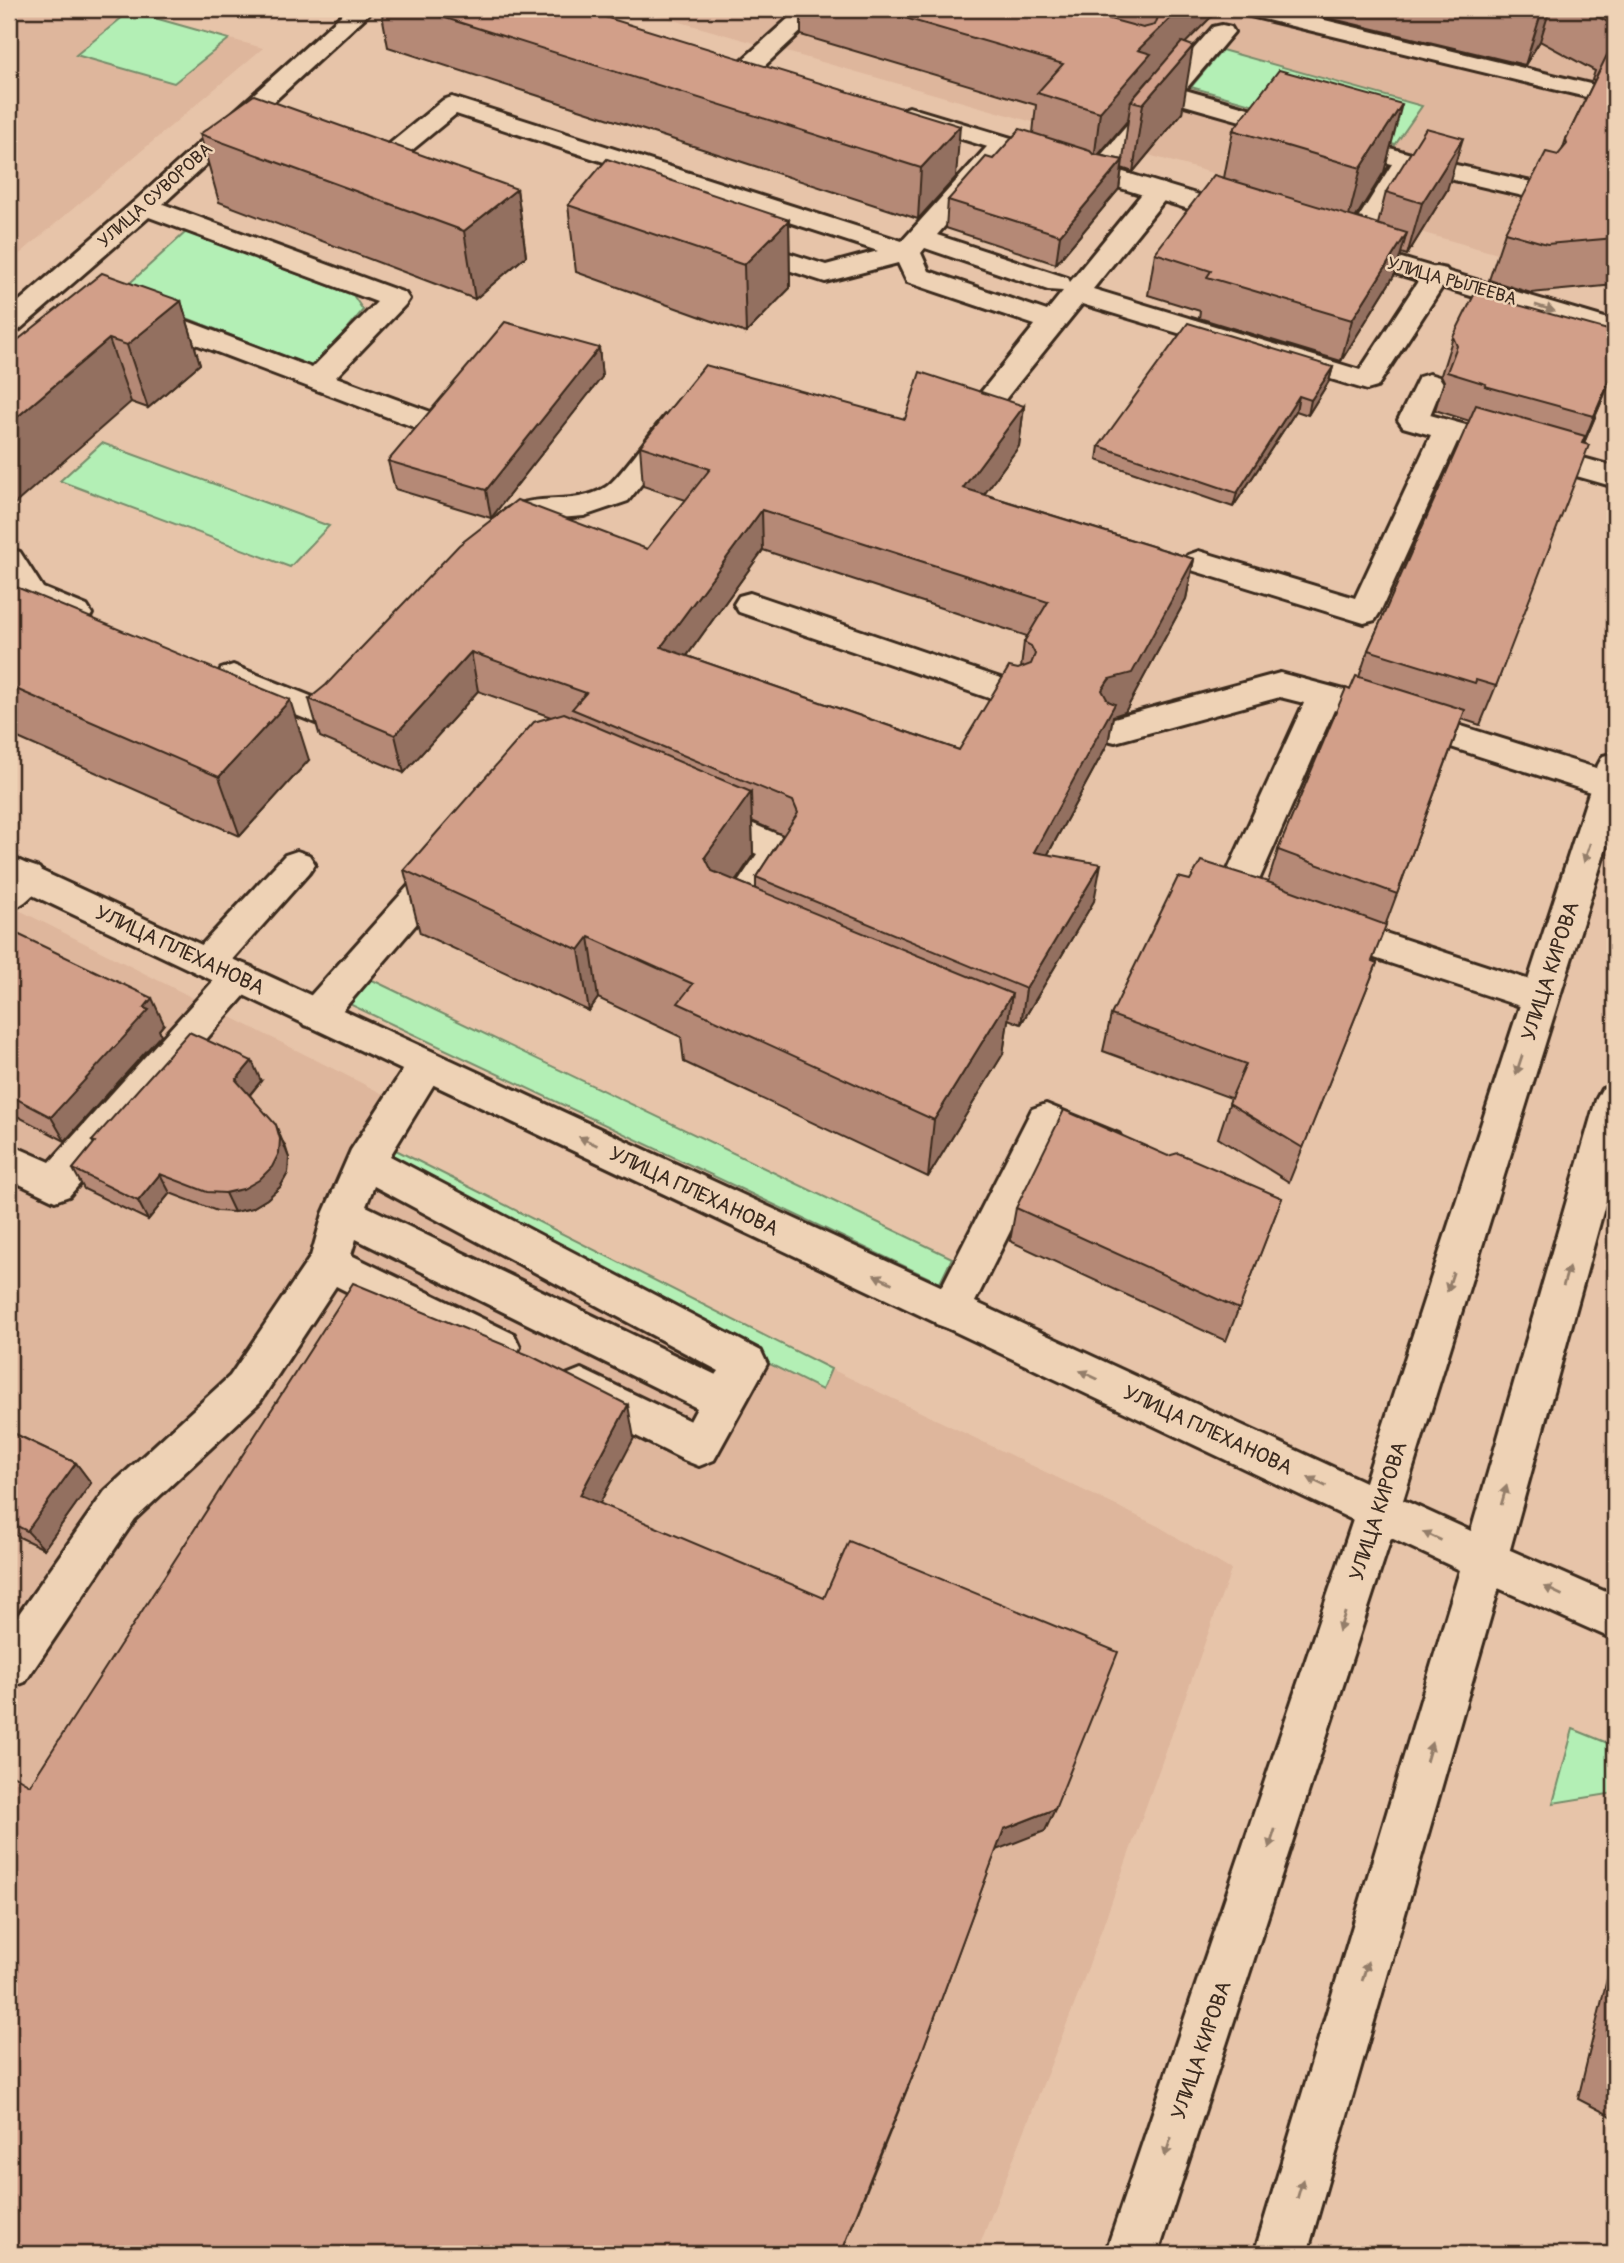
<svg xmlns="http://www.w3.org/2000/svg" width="1624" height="2263" viewBox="0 0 1624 2263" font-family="Pangolin,sans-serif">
  <rect width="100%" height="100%" fill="#e7c4a9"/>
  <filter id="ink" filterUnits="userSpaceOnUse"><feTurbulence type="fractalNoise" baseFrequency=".0143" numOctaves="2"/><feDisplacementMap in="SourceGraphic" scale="14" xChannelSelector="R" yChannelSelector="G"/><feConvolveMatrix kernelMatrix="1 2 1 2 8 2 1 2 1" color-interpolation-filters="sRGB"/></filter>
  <g filter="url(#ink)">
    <g fill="#deb69c">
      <polygon points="9,9 122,9 263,48 9,263"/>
      <polygon points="635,9 1615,9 1607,285"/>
      <polygon points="9,905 403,1104 378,1141 831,1369 1158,1526 1231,1570 1077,1998 976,2254 9,2254"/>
    </g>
    <g fill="#b3efb5" stroke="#778c6a" stroke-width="2">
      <polygon points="130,11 229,39 174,83 76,55"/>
      <polygon points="1222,50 1422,106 1395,145 1191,87"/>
      <polygon points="186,232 353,295 363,310 315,368 120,292"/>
      <polygon points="102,443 329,526 290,567 60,481"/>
      <polygon points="366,977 952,1258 940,1283 345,1002"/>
      <polygon points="378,1141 831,1369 822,1390 365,1162"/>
      <polygon points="1573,1729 1615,1746 1615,1793 1553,1803"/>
    </g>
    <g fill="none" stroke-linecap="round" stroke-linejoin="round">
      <defs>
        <g id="minor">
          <polygon points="348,9 374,9 163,204 405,293 409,299 405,305 336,377 439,415 444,422 439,429 429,431 419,429 130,319 126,313 130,307 140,305 150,307 312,368 377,302 149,217 19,330 9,333 9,310 136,200"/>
          <polygon points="799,9 825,9 759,71 750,73 741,71 738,66 741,61"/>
          <polygon points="1238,9 1279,9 1615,90 1615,104 1242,14"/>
          <polygon points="1222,25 1231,27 1234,32 1185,90 1425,158 1545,185 1549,191 1545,197 1536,199 1419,172 1412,174 1362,257 1352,259 1342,257 1338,251 1392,164 1174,102 1108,180 1099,182 1090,180 1086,174 1090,168 1213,27"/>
          <path d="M452 97 902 241 994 139 1003 136 1012 139 1016 144 1012 149 937 235 1068 278 1070 282 1149 185 1158 183 1167 185 1171 191 1167 197 1093 289 1360 370 1426 269 1436 267 1446 269 1450 275 1377 387 1367 390 1357 387 1082 304 999 407 989 410 979 407 974 401 1035 325 907 282 898 263 825 282 729 251 725 245 729 239 739 237 826 265 878 251 456 114 400 160C387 164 349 155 341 144L345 139 354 136 387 146 443 100ZM925 248 1048 290 1063 291 1047 311 929 271 921 253Z"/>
          <polygon points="1429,374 1439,377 1443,383 1430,415 1615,467 1615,487 1457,442 1380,612 1375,620 1364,623 1188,569 1183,562 1188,555 1199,551 1355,598 1431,435 1403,427 1398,420 1419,377"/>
          <path d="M675 414 685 416 690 423 628 501 584 516 534 520 510 540 499 543 488 540 484 533C516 480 565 513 606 487 619 479 652 431 665 416Z"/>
          <path d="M9 549 20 552 43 588 87 606 92 614 87 622C65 628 14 607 9 582 7 572 9 559 9 549Z"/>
          <polygon points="750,593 1024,686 1028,694 1024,702 1012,706 739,612 734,604 739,596"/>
          <path d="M233 665 318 699C332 684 339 671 361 678L365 686 335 722 323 726 221 685 217 677 221 669Z"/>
          <polygon points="1280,673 1359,694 1363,702 1359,710 1347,714 1334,710 1256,887 1277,895 1282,905 1277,915 1264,919 1222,904 1217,894 1304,703 1280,697 1115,742 1103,739 1098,730 1103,721"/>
          <polygon points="1407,709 1615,774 1615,796 1609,798 1395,729 1390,721 1395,713"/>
          <path d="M706 804 791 840 796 849 753 915 761 926 756 936C741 941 732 936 717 931L712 921 757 854 694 826 689 817 694 808Z"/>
          <polygon points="297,851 309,855 315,864 309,873 221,972 208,976 195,972 190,962 195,952 285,855"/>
          <polygon points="447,852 459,856 465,865 459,874 330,1025 317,1029 304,1025 299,1014 304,1003 435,856"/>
          <path d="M27 864 39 868 45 878C36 893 25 905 9 910V874L15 868Z"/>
          <polygon points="1330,915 1554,988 1559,998 1554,1008 1541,1013 1317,939 1312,929 1317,919"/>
          <polygon points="239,962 252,967 257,977 252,987 69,1196 55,1201 9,1179 9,1144 50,1162 226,967"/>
          <path d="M426 1051 439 1055 445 1066 390 1156 761 1351 767 1364 714 1460 699 1466 684 1460 566 1401 560 1388 566 1375 581 1369 690 1421 697 1408 356 1239 351 1255 514 1334 520 1347 514 1360 499 1366 484 1360 336 1286 260 1402 135 1519 25 1682 9 1688V1628L105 1491 230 1376 311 1256 323 1214 351 1150 413 1055ZM374 1186 719 1371 716 1375 366 1206Z"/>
          <polygon points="1046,1104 1119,1134 1124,1146 1119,1158 1105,1162 1055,1141 964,1324 950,1329 936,1324 930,1311 936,1298 1032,1109"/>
          <polygon points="1485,1539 1615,1596 1615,1640 1469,1575 1463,1560 1469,1545"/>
        </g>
        <g id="major">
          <polygon points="909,107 1252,211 1256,217 1252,223 1243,225 1234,223 900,120 896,115 900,110"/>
          <polygon points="1347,242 1615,321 1615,339 1337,256 1333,250 1337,244"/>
          <polygon points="1615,753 1615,819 1403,1500 1471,1531 1596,1100 1602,1089 1615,1084 1615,1168 1507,1560 1307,2254 1254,2254 1460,1570 1391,1538 1158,2254 1105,2254 1353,1520 9,884 9,856 1365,1482 1598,765 1603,756"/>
        </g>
      </defs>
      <use href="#minor" stroke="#3b2a1e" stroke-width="6"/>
      <use href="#major" stroke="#3b2a1e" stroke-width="6"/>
      <use href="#minor" fill="#eed2b5" fill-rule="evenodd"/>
      <use href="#major" fill="#eed2b5" fill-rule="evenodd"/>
    </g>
    <g fill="#b58976" stroke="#3b2a1e" stroke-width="2" fill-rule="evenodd">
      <polygon points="381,9 579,9 956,177 918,219 388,47"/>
      <path d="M801 9H1219L1185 43 1182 113 1133 172 1122 168 1119 189 1056 264 946 228 948 200 993 159 1033 133 1036 105 801 35ZM1128 120 1123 160 1098 155Z"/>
      <polygon points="1308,9 1615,9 1615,285 1531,293 1489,280 1505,232 1562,151 1566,139 1595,80 1592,80 1595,71 1540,41 1525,65 1316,15"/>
      <polygon points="1233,130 1384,172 1356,217 1378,224 1386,192 1447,190 1407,255 1401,253 1395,274 1341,361 1199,318 1200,311 1148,295 1155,253 1224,178"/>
      <polygon points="200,134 517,189 526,256 475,299 219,202"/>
      <polygon points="568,205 789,220 790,288 746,333 576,272"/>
      <polygon points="181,301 200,364 148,408 131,402 9,347"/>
      <polygon points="1615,332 1615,370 1584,443 1496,686 1480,725 1462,719 1372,961 1377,963 1289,1182 1218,1138 1231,1098 1103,1051 1111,1015 1190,880 1268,882 1278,850 1350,690 1359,677 1368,650 1470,421 1435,410 1444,381 1441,375 1453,337"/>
      <polygon points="599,348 602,377 491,518 395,489 388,461"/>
      <polygon points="1333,367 1329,381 1308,415 1296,411 1233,507 1097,460 1099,446"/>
      <path d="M1024 406 1019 446 984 494 1194 559 1186 599 1125 712 1113 716 1108 743 1048 854 1094 901 1021 1024 1008 1019 1003 1054 928 1177 684 1062 681 1037 598 998 589 1011 420 933 404 870 551 717 478 691 404 773 320 737 309 699 647 549 686 500 643 486 640 446 905 419ZM763 550 1027 636 1024 642 1021 668 959 750 687 656ZM752 821 783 835 756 877V889L736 881 753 855Z"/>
      <polygon points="9,584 309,760 240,836 9,734"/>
      <polygon points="9,930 164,1024 159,1030 161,1035 65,1141 9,1112"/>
      <polygon points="261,1081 250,1095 285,1145 289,1158 288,1173 280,1187 267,1199 252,1208 234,1212 217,1211 170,1193 148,1220 84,1189 73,1169 94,1144 92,1141"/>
      <polygon points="1168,1156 1282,1198 1226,1341 1010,1241 1016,1208"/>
      <polygon points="9,1431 76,1463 91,1483 44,1549 9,1532"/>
      <polygon points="1615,1946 1615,2118 1578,2099"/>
    </g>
    <g fill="#936f60" stroke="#3b2a1e" stroke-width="2">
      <polygon points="786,9 796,9 786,17"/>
      <polygon points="1180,9 1219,9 1147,82 1131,101 1128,120 1094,160 1100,112 1138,50"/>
      <polygon points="1545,9 1550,9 1540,41 1525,65 1540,17"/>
      <polygon points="1193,46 1182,113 1133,172 1143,104"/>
      <polygon points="1402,104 1384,172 1344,236 1361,168"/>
      <polygon points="960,126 956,177 918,219 921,168"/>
      <polygon points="1463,138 1447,190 1407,255 1422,203"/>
      <polygon points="1123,160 1119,189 1056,264 1060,235"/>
      <polygon points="517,189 526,256 475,299 464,231"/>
      <polygon points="789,220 790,288 746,333 744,265"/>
      <polygon points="1407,233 1395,274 1341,361 1352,320"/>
      <polygon points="181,301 200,364 148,408 127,345"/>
      <polygon points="109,339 131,402 9,509 9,424"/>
      <polygon points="599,348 602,377 491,518 486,490"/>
      <polygon points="1333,367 1329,381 1308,415 1311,400"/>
      <polygon points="1615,367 1615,370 1579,454 1594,416"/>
      <polygon points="1299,396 1296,411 1233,507 1237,493"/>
      <polygon points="1024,406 1019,446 960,528 963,488"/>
      <polygon points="762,510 763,550 665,686 661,647"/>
      <polygon points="1194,559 1186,599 1125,712 1113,716 1108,743 1029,889 1034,852 1102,690"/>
      <polygon points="471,652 478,691 404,773 395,735"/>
      <polygon points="290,700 309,760 240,836 219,777"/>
      <polygon points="751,792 753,855 710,920 705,857"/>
      <polygon points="1101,864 1094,901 1021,1024 1026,989"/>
      <polygon points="589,937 598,998 589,1011 579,950"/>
      <polygon points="1012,994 1003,1054 928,1177 934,1120"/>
      <polygon points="152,998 164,1024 159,1030 161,1035 65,1141 51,1117"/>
      <polygon points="252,1061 261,1081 245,1100 236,1080"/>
      <polygon points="276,1125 289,1158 288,1173 280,1187 267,1199 252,1208 234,1212 225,1193"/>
      <polygon points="160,1174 170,1193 148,1220 138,1201"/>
      <polygon points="628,1405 634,1438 588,1526 580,1495"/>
      <polygon points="76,1463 91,1483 44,1549 27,1531"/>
      <polygon points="1055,1809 1045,1831 996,1850 915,2070 841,2254 1004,1829"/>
    </g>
    <g fill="#d29f89" stroke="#3b2a1e" stroke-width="2" fill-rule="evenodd">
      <polygon points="417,9 579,9 960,126 921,168"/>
      <polygon points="874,9 1073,9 1143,28 1155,25 1158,17 1155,12 1143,9 1180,9 1138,50 1151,54 1100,112 1037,93 1063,64"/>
      <polygon points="1504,9 1545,9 1540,17"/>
      <polygon points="1583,9 1615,9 1615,34 1608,32 1612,24"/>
      <polygon points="1182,42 1193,46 1143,104 1131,101"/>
      <polygon points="1608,53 1615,55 1615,238 1547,244 1505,232 1546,152 1558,155 1567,144 1566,139"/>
      <polygon points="1279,70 1402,104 1361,168 1233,130"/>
      <polygon points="254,95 517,189 464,231 200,134"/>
      <polygon points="1426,128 1463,138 1422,203 1386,192"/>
      <polygon points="1020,129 1090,151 1093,154 1123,160 1060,235 948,200 986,157 993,159"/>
      <polygon points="607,159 789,220 744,265 568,205"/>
      <polygon points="1214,175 1407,233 1352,320 1207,277 1211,271 1155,253"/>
      <polygon points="102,273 181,301 127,345 109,339 9,424 9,347"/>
      <polygon points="1475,293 1615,332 1615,367 1594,416 1485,386 1486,384 1447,372 1457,346 1453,337"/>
      <polygon points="505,322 599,348 486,490 388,461"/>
      <polygon points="1188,323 1333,367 1311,400 1299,396 1237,493 1099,446"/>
      <path d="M705 365 905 419 920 372 1024 406 963 488 1194 559 1132 673 1109 679 1102 690 1108 701 1115 704 1034 852 1101 864 1026 989 756 877 798 813 793 801 572 709 586 693 471 652 395 735 309 699 326 685 459 545 517 500 647 549 710 469 640 446ZM762 510 1048 602 1024 642 1031 646 1035 654 1031 664 1018 669 1009 667 959 750 661 647Z"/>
      <polygon points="1476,405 1585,436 1582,443 1589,445 1496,686 1476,680 1475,683 1368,650"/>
      <polygon points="9,584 290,700 219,777 9,686"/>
      <polygon points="1356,676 1465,710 1397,894 1278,850 1346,688 1350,690"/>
      <polygon points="564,713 751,792 705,857 712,871 1012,994 934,1120 678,1003 693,984 589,937 579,950 404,870 534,722"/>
      <polygon points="1201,861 1265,881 1386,925 1372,961 1377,963 1303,1148 1229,1103 1246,1064 1111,1015 1178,877 1190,880"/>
      <polygon points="9,930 152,998 144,1008 149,1010 51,1117 9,1095"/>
      <polygon points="189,1032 252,1061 236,1080 276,1125 280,1139 279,1153 272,1167 259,1180 243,1189 225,1193 207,1192 160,1174 138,1201 73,1169 95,1142 92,1141"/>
      <polygon points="1064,1110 1168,1156 1178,1153 1282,1198 1239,1309 1016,1208"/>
      <polygon points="353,1283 531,1356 628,1405 580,1495 824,1598 849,1541 1118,1652 1055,1809 1004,1829 920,2057 871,2177 841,2254 9,2254 9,1773 30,1785"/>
      <polygon points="9,1431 76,1463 27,1531 9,1522"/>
      <polygon points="1615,2051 1615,2093 1606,2089"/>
    </g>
    <defs><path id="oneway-solid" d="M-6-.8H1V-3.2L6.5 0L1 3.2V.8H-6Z" transform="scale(1.75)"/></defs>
    <g fill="#947e6a">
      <use href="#oneway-solid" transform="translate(1545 308) rotate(17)"/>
      <use href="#oneway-solid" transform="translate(1587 853) rotate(108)"/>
      <use href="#oneway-solid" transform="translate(1519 1065) rotate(108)"/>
      <use href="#oneway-solid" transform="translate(588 1141) rotate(-155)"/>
      <use href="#oneway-solid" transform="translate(1566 1276) rotate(-74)"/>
      <use href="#oneway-solid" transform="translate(883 1279) rotate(-155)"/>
      <use href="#oneway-solid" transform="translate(1450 1282) rotate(108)"/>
      <use href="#oneway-solid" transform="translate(1089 1375) rotate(-155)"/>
      <use href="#oneway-solid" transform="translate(1317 1482) rotate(-154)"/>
      <use href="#oneway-solid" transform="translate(1504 1495) rotate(-74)"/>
      <use href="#oneway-solid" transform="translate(1432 1536) rotate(-155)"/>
      <use href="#oneway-solid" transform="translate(1553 1591) rotate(-155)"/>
      <use href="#oneway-solid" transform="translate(1342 1622) rotate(108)"/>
      <use href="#oneway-solid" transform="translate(1429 1752) rotate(-74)"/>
      <use href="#oneway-solid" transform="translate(1272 1839) rotate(108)"/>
      <use href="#oneway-solid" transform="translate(1365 1971) rotate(-74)"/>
      <use href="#oneway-solid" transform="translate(1168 2147) rotate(109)"/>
      <use href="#oneway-solid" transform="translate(1300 2189) rotate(-74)"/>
    </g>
  </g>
  <g text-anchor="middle" stroke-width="5" stroke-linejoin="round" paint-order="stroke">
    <g font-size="18" fill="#3b2a1e" stroke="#eed2b5">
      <text transform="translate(155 195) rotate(-42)" y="6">УЛИЦА СУВОРОВА</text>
      <text transform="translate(1452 281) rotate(16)" y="6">УЛИЦА РЫЛЕЕВА</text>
    </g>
    <g font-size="21" fill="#3b2a1e" stroke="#eed2b5">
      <text transform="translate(180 950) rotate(25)" y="7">УЛИЦА ПЛЕХАНОВА</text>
      <text transform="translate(1550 971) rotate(-72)" y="7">УЛИЦА КИРОВА</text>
      <text transform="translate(694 1191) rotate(25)" y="7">УЛИЦА ПЛЕХАНОВА</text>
      <text transform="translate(1208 1430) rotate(25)" y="7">УЛИЦА ПЛЕХАНОВА</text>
      <text transform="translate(1378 1511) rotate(-72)" y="7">УЛИЦА КИРОВА</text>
      <text transform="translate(1201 2050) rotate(-71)" y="7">УЛИЦА КИРОВА</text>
    </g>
  </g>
  <rect width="1624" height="2263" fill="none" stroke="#eed2b5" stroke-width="35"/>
  <rect x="18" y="18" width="1589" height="2228" fill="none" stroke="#3b2a1e" stroke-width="2.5" filter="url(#ink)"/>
</svg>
